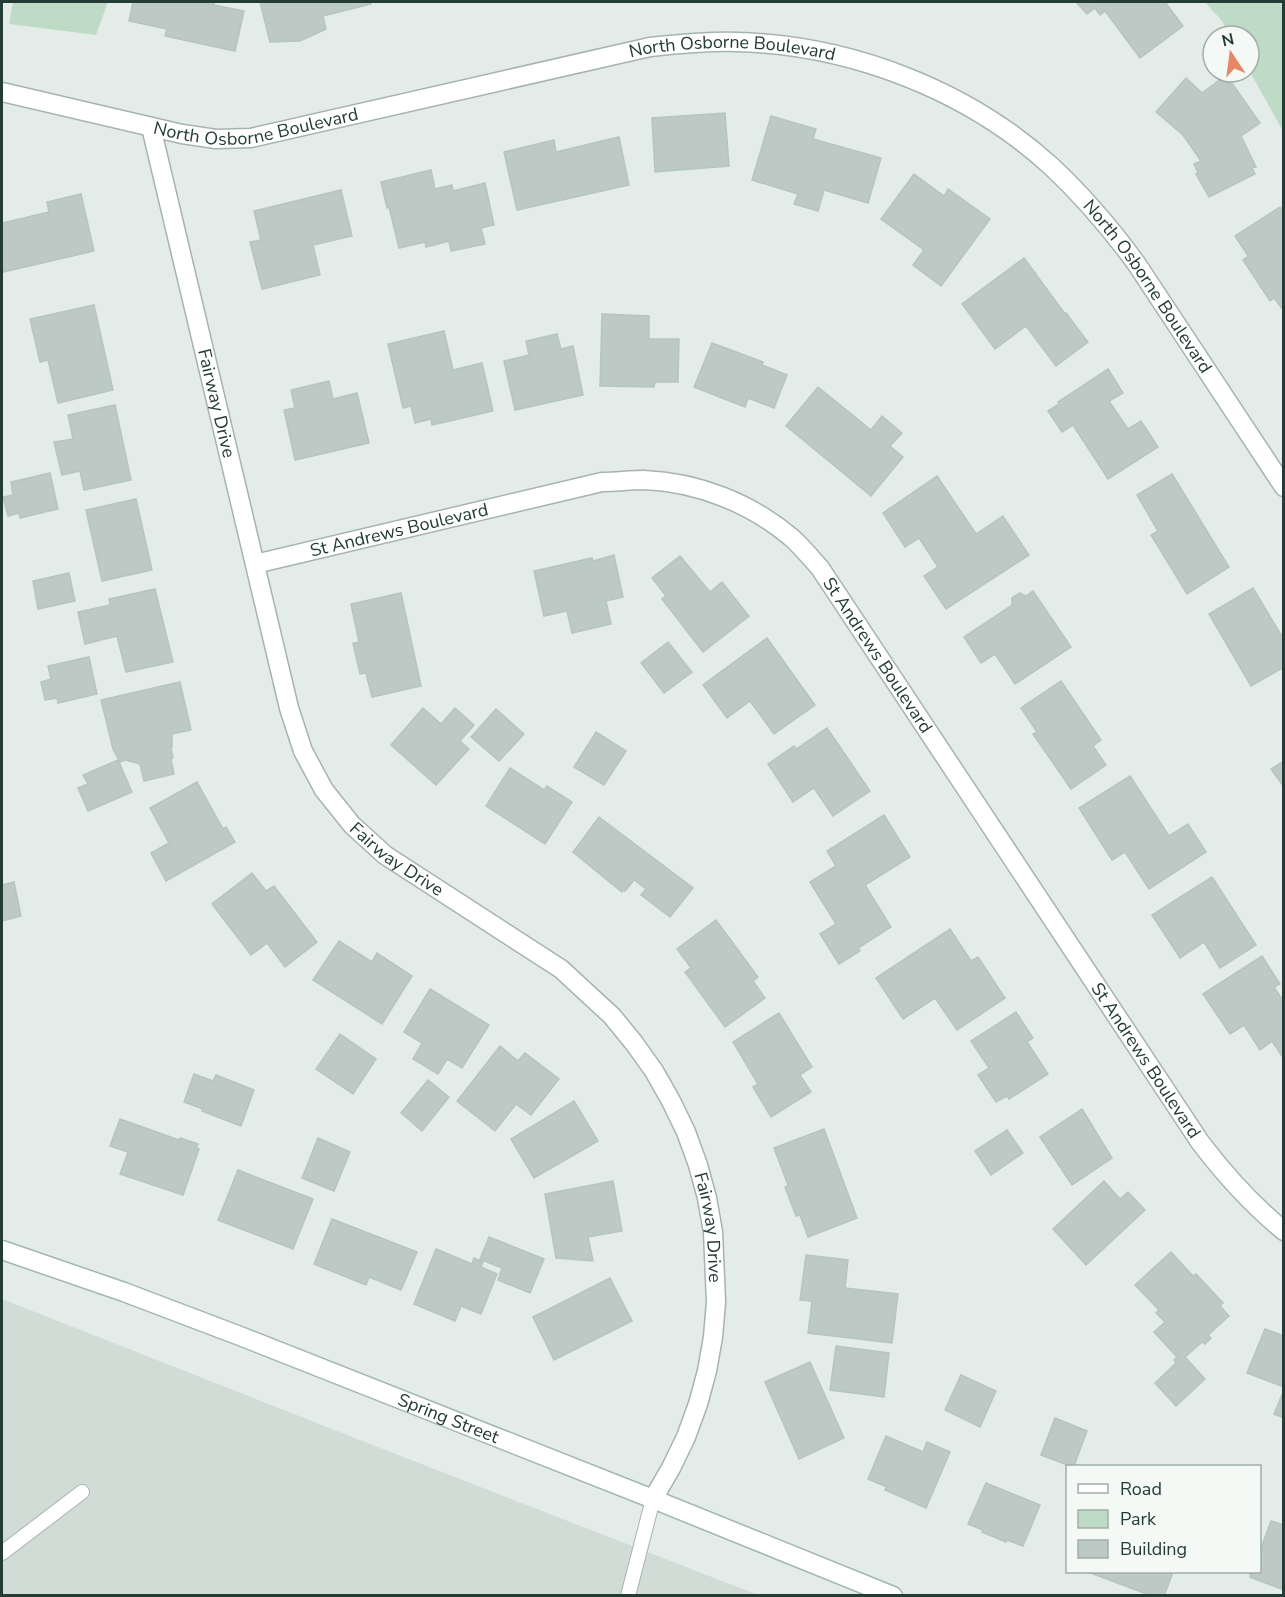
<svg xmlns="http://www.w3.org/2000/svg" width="1285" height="1597" viewBox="0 0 1285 1597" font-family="'Nunito Sans',sans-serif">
  <rect width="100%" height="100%" fill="#e3ece8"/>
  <polygon fill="#d2dcd7" points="2,1299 365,1442 758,1595 2,1595"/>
  <g fill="#bedbc6">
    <polygon points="13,2 108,2 96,35 9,24"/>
    <polygon points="1205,2 1283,2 1283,131 1249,70 1249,36 1230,36 1222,21"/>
  </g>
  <g fill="#bcc9c4" stroke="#b6c5bf" stroke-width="1.5">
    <polygon points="133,2 214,2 214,5 244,11 235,51 165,36 167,29 129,21"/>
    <polygon points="260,2 370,2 371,4 323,16 326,29 300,41 270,42"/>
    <polygon points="1076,2 1165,2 1183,26 1140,58 1105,11 1100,15 1095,8 1087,14"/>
    <polygon points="1226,75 1260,123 1241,136 1256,167 1252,168 1255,174 1209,197 1196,174 1198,173 1194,164 1201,161 1199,158 1183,135 1156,112 1186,78 1202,93"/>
    <polygon points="725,113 729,166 655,172 652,118"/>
    <polygon points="771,116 816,129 813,139 881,158 868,203 824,190 818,211 794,204 798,194 752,180"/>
    <polygon points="619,137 629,185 517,210 504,152 554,140 556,152"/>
    <polygon points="431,170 435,189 452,185 453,191 485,183 494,225 481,228 485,244 451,251 449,241 426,247 425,242 399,248 389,207 387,208 381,182"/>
    <polygon points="914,174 944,196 948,189 990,219 941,286 913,265 924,250 881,219"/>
    <polygon points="341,190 352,236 313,245 320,275 262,289 250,242 261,240 254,211"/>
    <polygon points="81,194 94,251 3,272 2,263 2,223 49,212 47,202"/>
    <polygon points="1280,207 1284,213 1284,311 1274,298 1270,301 1243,260 1248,256 1235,236"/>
    <polygon points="1024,258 1065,314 1066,313 1088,342 1056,366 1026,326 995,349 962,304"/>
    <polygon points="94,305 113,390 58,403 48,360 40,362 30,319"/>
    <polygon points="602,314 649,316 649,339 679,339 678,382 655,382 654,387 600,386"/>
    <polygon points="444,331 453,370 482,363 493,411 432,425 431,419 415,423 411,406 403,408 388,344"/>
    <polygon points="557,334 561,349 573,346 583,395 515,410 504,361 529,355 526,341"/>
    <polygon points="712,343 763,362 762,365 787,375 774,408 748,398 745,407 694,387"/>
    <polygon points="1108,369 1123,393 1109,401 1128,429 1141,421 1158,447 1108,479 1073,425 1062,432 1048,411 1059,404 1058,402"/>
    <polygon points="329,381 333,399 357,393 369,443 295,460 284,410 295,408 291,390"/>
    <polygon points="818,387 871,430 882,416 902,433 890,446 903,457 871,496 786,426"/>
    <polygon points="115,405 131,480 84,490 80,471 62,475 54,442 73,439 68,415"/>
    <polygon points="50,473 58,509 20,518 19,513 8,516 3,497 13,495 11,482"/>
    <polygon points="1172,474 1229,567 1187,594 1151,535 1158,531 1137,495"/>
    <polygon points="937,476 976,534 1003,516 1029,555 946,609 924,576 938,567 919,538 905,547 883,513"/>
    <polygon points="136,499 152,570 102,581 86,510"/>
    <polygon points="614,555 623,597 606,601 611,624 572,633 567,611 544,616 534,571 592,558 593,561"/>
    <polygon points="680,556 710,592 722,582 749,616 703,652 662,599 666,596 652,578"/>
    <polygon points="69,573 75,601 38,609 33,581"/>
    <polygon points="1253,588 1284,640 1284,667 1251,686 1209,614"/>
    <polygon points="155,589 173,662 126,672 117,636 85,644 78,612 110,605 109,599"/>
    <polygon points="1033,591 1071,647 1015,684 995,654 981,663 964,637 1012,605 1012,598 1020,593 1026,596"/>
    <polygon points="401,593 421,686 372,697 366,673 360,674 353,643 359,642 351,604"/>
    <polygon points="767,638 815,705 774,734 750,701 727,718 703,685"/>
    <polygon points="668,642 692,672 664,693 641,663"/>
    <polygon points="89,657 97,694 58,703 57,698 45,700 41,682 51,679 48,666"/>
    <polygon points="1061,681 1101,740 1093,746 1106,765 1071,789 1033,734 1037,732 1021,708"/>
    <polygon points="180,682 191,730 172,734 172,747 171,748 173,758 171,759 174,774 144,781 140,764 125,760 120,762 113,749 101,700"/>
    <polygon points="423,708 441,724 455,708 474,725 460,741 469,749 436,785 391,745"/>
    <polygon points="496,709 524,734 499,761 471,737"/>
    <polygon points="827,728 870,791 833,816 814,788 793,802 768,764 794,746 796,749"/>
    <polygon points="596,732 626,751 604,785 574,767"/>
    <polygon points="118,760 132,792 88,811 78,788 88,784 83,775"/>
    <polygon points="1284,761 1284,787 1271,769"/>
    <polygon points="510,768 544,790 547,786 572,802 545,844 486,806"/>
    <polygon points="1130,776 1169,836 1188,824 1206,852 1149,889 1125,852 1112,860 1079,808"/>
    <polygon points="197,782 223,829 226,827 235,842 166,881 151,853 169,843 150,808"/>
    <polygon points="884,815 910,857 865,885 891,927 858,948 860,951 839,964 820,934 836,924 810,882 836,866 827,851"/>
    <polygon points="599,817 693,888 670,917 641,895 646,889 634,880 625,891 623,890 622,892 573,852"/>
    <polygon points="252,873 266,891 274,886 317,942 285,967 267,943 251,955 212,904"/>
    <polygon points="1212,877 1256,945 1220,968 1204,942 1180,958 1152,915"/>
    <polygon points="14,882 21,916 2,921 2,885"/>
    <polygon points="716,920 758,977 753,981 765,998 725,1027 685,972 691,968 677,949"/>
    <polygon points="950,929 971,961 978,957 1005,998 957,1030 935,998 903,1019 876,978"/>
    <polygon points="339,941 372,962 377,953 412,976 382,1024 313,980"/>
    <polygon points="1262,956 1280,984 1274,987 1284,1002 1284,1059 1272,1041 1260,1050 1244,1025 1230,1034 1203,994"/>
    <polygon points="430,989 489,1025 462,1068 447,1059 438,1074 413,1059 422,1043 404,1032"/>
    <polygon points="1016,1012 1033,1038 1027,1042 1048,1074 1009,1099 1007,1096 996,1102 978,1075 989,1068 971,1041"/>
    <polygon points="779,1013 812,1067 800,1075 811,1092 771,1117 753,1087 758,1084 733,1042"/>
    <polygon points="340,1034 376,1059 353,1094 316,1069"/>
    <polygon points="500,1046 518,1061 525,1053 559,1079 531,1115 516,1104 495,1131 457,1101"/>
    <polygon points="194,1074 213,1081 216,1075 254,1090 241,1126 202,1111 203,1109 184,1102"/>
    <polygon points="428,1080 449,1097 422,1131 401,1113"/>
    <polygon points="574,1101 598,1141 534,1178 511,1139"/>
    <polygon points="1082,1109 1112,1158 1072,1185 1040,1137"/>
    <polygon points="120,1119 179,1140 180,1138 198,1144 196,1148 199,1149 183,1195 120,1174 128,1152 110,1146"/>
    <polygon points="824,1129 857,1218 808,1237 800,1215 796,1216 785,1187 788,1185 774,1148"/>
    <polygon points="1007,1130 1023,1153 991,1175 975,1151"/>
    <polygon points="318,1138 350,1152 334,1191 302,1178"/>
    <polygon points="238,1170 313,1199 293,1249 218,1220"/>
    <polygon points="613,1181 622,1231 588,1237 593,1261 556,1258 545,1194"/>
    <polygon points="1104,1181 1120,1199 1128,1192 1145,1210 1086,1265 1053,1229"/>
    <polygon points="332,1219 417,1252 401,1290 369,1277 366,1285 314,1264"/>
    <polygon points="489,1237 544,1259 530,1293 498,1280 502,1268 480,1259"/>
    <polygon points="436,1249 472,1264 474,1258 483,1262 481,1267 497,1274 481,1314 461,1306 455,1321 414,1304"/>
    <polygon points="1171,1252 1193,1276 1196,1274 1223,1303 1220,1306 1229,1316 1208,1335 1211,1338 1205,1344 1202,1342 1185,1357 1205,1379 1176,1406 1155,1383 1176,1363 1174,1360 1177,1357 1154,1332 1165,1322 1156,1313 1159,1310 1135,1285"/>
    <polygon points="806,1255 848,1260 845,1288 898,1294 892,1343 808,1333 812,1301 800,1300"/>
    <polygon points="610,1278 632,1321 554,1360 533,1317"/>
    <polygon points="1265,1329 1284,1336 1284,1387 1247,1373"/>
    <polygon points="836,1346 889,1353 884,1397 830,1390"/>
    <polygon points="810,1362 844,1438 799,1459 765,1382"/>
    <polygon points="961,1375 996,1391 980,1427 945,1410"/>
    <polygon points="1284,1390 1284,1418 1274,1414"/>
    <polygon points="1055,1418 1087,1431 1074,1466 1070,1466 1041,1455"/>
    <polygon points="886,1436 923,1452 927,1442 950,1452 926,1508 885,1490 887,1487 868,1479"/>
    <polygon points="986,1483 1040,1505 1023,1546 1007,1540 1006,1542 982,1532 983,1530 968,1524"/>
    <polygon points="1271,1521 1284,1525 1284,1590 1250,1577 1251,1574 1244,1572 1260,1572 1260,1551"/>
    <polygon points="1088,1572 1173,1572 1164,1596 1152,1596"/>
  </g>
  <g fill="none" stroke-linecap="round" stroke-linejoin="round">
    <defs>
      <g id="service">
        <polyline points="2,1553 82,1492"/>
        <polyline points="628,1596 653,1499"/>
      </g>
      <g id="minor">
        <path id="s1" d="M2 92 182 134 216 139 251 138 650 47C679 44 708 41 737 42 851 45 968 90 1052 167 1084 197 1111 229 1136 263L1284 487"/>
        <path id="s2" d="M151 127 289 708 303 751 324 790 352 825 385 855 561 969 612 1016 634 1043 654 1071 671 1101 686 1132 698 1165 707 1198 713 1232 716 1302 713 1337 707 1371 698 1404 686 1437 671 1468 653 1499"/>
        <path id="s3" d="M255 564 602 482C616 482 630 480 644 480 697 482 751 503 792 538 802 547 811 558 820 568L1200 1142C1225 1175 1251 1204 1284 1231"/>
      </g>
      <g id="secondary">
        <path id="s4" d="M2 1250 124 1292 240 1336 653 1499 893 1596"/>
      </g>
    </defs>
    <use href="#service" stroke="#a6b4af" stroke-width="16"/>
    <use href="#minor" stroke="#a6b4af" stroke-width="21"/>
    <use href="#secondary" stroke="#a2b7b0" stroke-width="21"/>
    <use href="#service" stroke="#fff" stroke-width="14"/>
    <use href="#minor" stroke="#fff" stroke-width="18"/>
    <use href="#secondary" stroke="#fff" stroke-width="18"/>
  </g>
  <g text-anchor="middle" stroke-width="4.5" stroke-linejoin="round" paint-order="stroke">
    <g font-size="18" fill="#243c36" stroke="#f4f9f6">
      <text dy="6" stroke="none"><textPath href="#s1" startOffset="746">North Osborne Boulevard</textPath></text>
      <text dy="6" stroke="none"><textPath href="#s1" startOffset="260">North Osborne Boulevard</textPath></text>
      <text dy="6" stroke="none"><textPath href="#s1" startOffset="1250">North Osborne Boulevard</textPath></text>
      <text dy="6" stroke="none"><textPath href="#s2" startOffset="284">Fairway Drive</textPath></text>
      <text dy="6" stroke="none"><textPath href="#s3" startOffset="148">St Andrews Boulevard</textPath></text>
      <text dy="6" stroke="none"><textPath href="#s3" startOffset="706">St Andrews Boulevard</textPath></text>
      <text dy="6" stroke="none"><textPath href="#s2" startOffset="788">Fairway Drive</textPath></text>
      <text dy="6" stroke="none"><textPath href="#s3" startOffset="1192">St Andrews Boulevard</textPath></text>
      <text dy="6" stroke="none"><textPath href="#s2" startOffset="1292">Fairway Drive</textPath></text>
      <text dy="6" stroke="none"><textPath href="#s4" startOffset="477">Spring Street</textPath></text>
    </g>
  </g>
  <rect width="1285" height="1597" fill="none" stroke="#243c36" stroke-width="6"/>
  <rect x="1066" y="1465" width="195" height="108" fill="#f4f9f6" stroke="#a1ada9" stroke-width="1.5"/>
  <rect x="1078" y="1484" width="30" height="9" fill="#ffffff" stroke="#a1ada9" stroke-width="1.5"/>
  <text x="1120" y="1495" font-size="18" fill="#243c36">Road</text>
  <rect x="1078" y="1510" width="30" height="18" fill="#bedbc6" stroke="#a1ada9" stroke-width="1.5"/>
  <text x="1120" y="1525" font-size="18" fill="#243c36">Park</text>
  <rect x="1078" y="1540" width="30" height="18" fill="#bcc9c4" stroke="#a1ada9" stroke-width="1.5"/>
  <text x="1120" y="1555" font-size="18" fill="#243c36">Building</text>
  <g transform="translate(1231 54) rotate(347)"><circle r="28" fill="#f4f9f6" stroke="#a1ada9" stroke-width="1.5"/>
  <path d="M0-4.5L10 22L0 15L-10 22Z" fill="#e78766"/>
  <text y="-9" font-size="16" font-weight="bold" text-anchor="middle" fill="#243c36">N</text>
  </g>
</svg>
